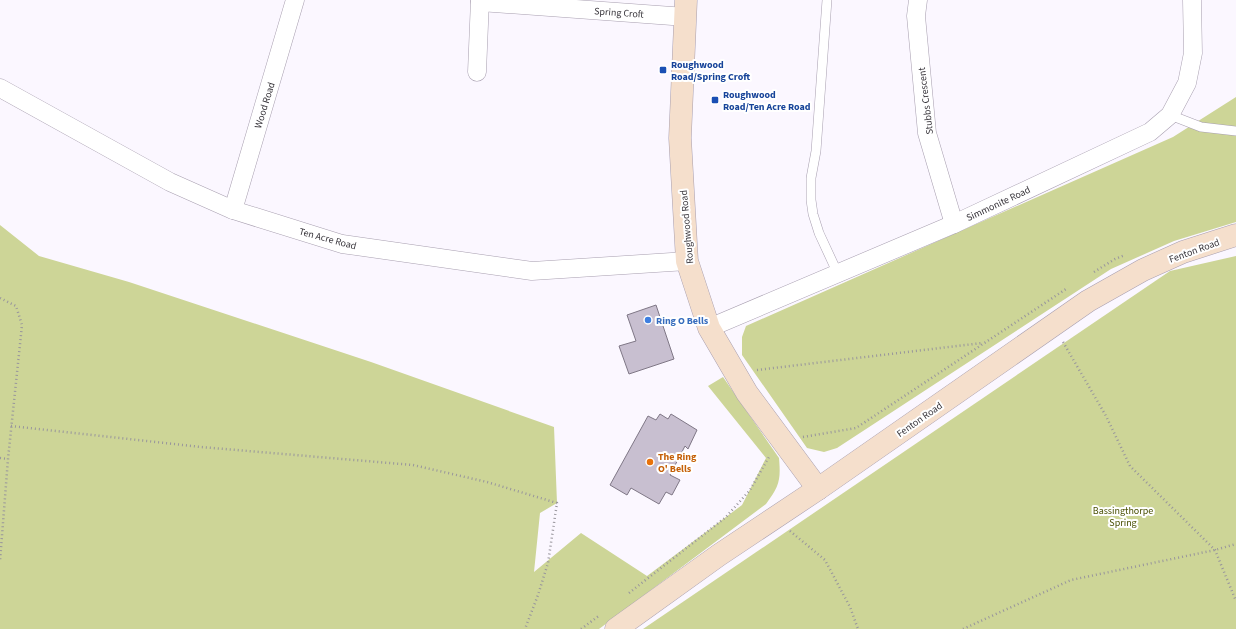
<svg xmlns="http://www.w3.org/2000/svg" width="1236" height="629" viewBox="0 0 1236 629" font-family="'Source Sans 3',sans-serif">
  <rect width="100%" height="100%" fill="#fbf7ff"/>
  <g fill="#cdd597">
    <polygon points="1236,97 1236,222 1174,241 1111,269 837,448 824,452 807,448 742,355 742,337 746,326 1173,137"/>
    <path d="M0 225 39 256 129 282 371 362 554 427 557 503 540 513 534 572 581 533 647 576 742 505 766 458 708 386 723 377 779 458C781 481 779 486 766 504L599 629H0Z"/>
    <polygon points="1236,256 1236,629 643,629 1170,271"/>
  </g>
  <g fill="#c8bfd0" stroke="#7f7786">
    <polygon points="656,305 674,359 629,374 619,346 636,341 627,315"/>
    <polygon points="660,414 668,419 671,414 697,430 688,449 685,446 670,475 680,480 672,495 666,492 659,504 631,488 627,495 610,485 648,416 656,420"/>
  </g>
  <g fill="none" stroke-linecap="round" stroke-linejoin="round">
    <defs>
      <g id="lane">
        <polyline points="827,0 816,151 811,178 811,200 813,214 819,233 838,274"/>
        <polyline points="1170,115 1201,127 1236,131"/>
      </g>
      <g id="street">
        <polyline points="918,0 916,16 927,133 954,224"/>
        <polyline points="480,2 686,17"/>
        <polyline points="477,72 480,0"/>
        <polyline points="0,88 170,182 233,210 342,244 532,271 687,261"/>
        <polyline points="233,210 295,0"/>
        <polyline points="709,328 954,224 1150,132 1170,115 1187,83 1193,53 1192,0"/>
      </g>
      <g id="secondary">
        <polyline points="686,0 680,138 687,261 709,328 747,393 818,489"/>
        <polyline points="616,629 719,555 818,489 1088,301 1143,270 1183,252 1236,235"/>
      </g>
    </defs>
    <use href="#lane" stroke="#a89fb0" stroke-width="10"/>
    <use href="#street" stroke="#a89fb0" stroke-width="19"/>
    <use href="#secondary" stroke="#a89fb0" stroke-width="23"/>
    <g stroke="#98959c" stroke-width="2.5" stroke-dasharray="1 3" stroke-linecap="butt">
      <polyline points="1094,272 1115,259 1125,255"/>
      <polyline points="0,298 16,306 22,325 8,459 0,561"/>
      <polyline points="1063,342 1106,416 1130,466 1215,550 1236,601"/>
      <polyline points="757,370 982,343"/>
      <polyline points="11,426 201,447 413,465 487,482 557,503 548,563 538,595 525,629"/>
      <polyline points="803,437 856,428 1066,289"/>
      <polyline points="0,458 8,459"/>
      <polyline points="790,531 825,560 850,607 858,629"/>
      <polyline points="629,593 726,517 750,490 769,457"/>
      <polyline points="581,629 600,615"/>
      <polyline points="963,629 1071,580 1215,550 1236,544"/>
    </g>
    <use href="#lane" stroke="#fff" stroke-width="9"/>
    <use href="#street" stroke="#fff" stroke-width="18"/>
    <use href="#secondary" stroke="#f5dfcc" stroke-width="22"/>
  </g>
  <g fill="#1a4fb4" stroke="#fff" stroke-width="1.5">
    <rect x="659" y="66" width="8" height="8" rx="2"/>
    <rect x="711" y="96" width="8" height="8" rx="2"/>
  </g>
  <circle fill="#3f7fe0" stroke="#fff" stroke-width="1.5" cx="648" cy="320" r="4"/>
  <circle fill="#e8710a" stroke="#fff" stroke-width="1.5" cx="650" cy="462" r="4"/>
  <g text-anchor="middle" stroke-width="4" stroke-linejoin="round" paint-order="stroke">
    <g font-size="10" fill="#38353b" stroke="#fff">
      <text transform="translate(619 12) rotate(4)" y="4">Spring Croft</text>
      <text transform="translate(925 101) rotate(-97)" y="4">Stubbs Crescent</text>
      <text transform="translate(264 105) rotate(-73)" y="4">Wood Road</text>
      <text transform="translate(998 203) rotate(-25)" y="4">Simmonite Road</text>
      <text transform="translate(686 227) rotate(-95)" y="4">Roughwood Road</text>
      <text transform="translate(328 238) rotate(15)" y="4">Ten Acre Road</text>
      <text transform="translate(1194 250) rotate(-20)" y="4">Fenton Road</text>
      <text transform="translate(919 419) rotate(-35)" y="4">Fenton Road</text>
    </g>
    <g font-size="10" font-weight="bold" fill="#164399" stroke="#fff" text-anchor="start">
      <text x="671" y="68">Roughwood<tspan x="671" dy="12">Road/Spring Croft</tspan></text>
      <text x="723" y="98">Roughwood<tspan x="723" dy="12">Road/Ten Acre Road</tspan></text>
    </g>
    <g font-size="10" font-weight="bold" fill="#366cbe" stroke="#fff" text-anchor="start">
      <text x="656" y="324">Ring O Bells</text>
    </g>
    <g font-size="10" font-weight="bold" fill="#c56008" stroke="#fff" text-anchor="start">
      <text x="658" y="460">The Ring<tspan x="658" dy="12">O' Bells</tspan></text>
    </g>
    <g font-size="10" fill="#494f02" stroke="#fff">
      <text x="1123" y="514">Bassingthorpe<tspan x="1123" dy="12">Spring</tspan></text>
    </g>
  </g>
</svg>
